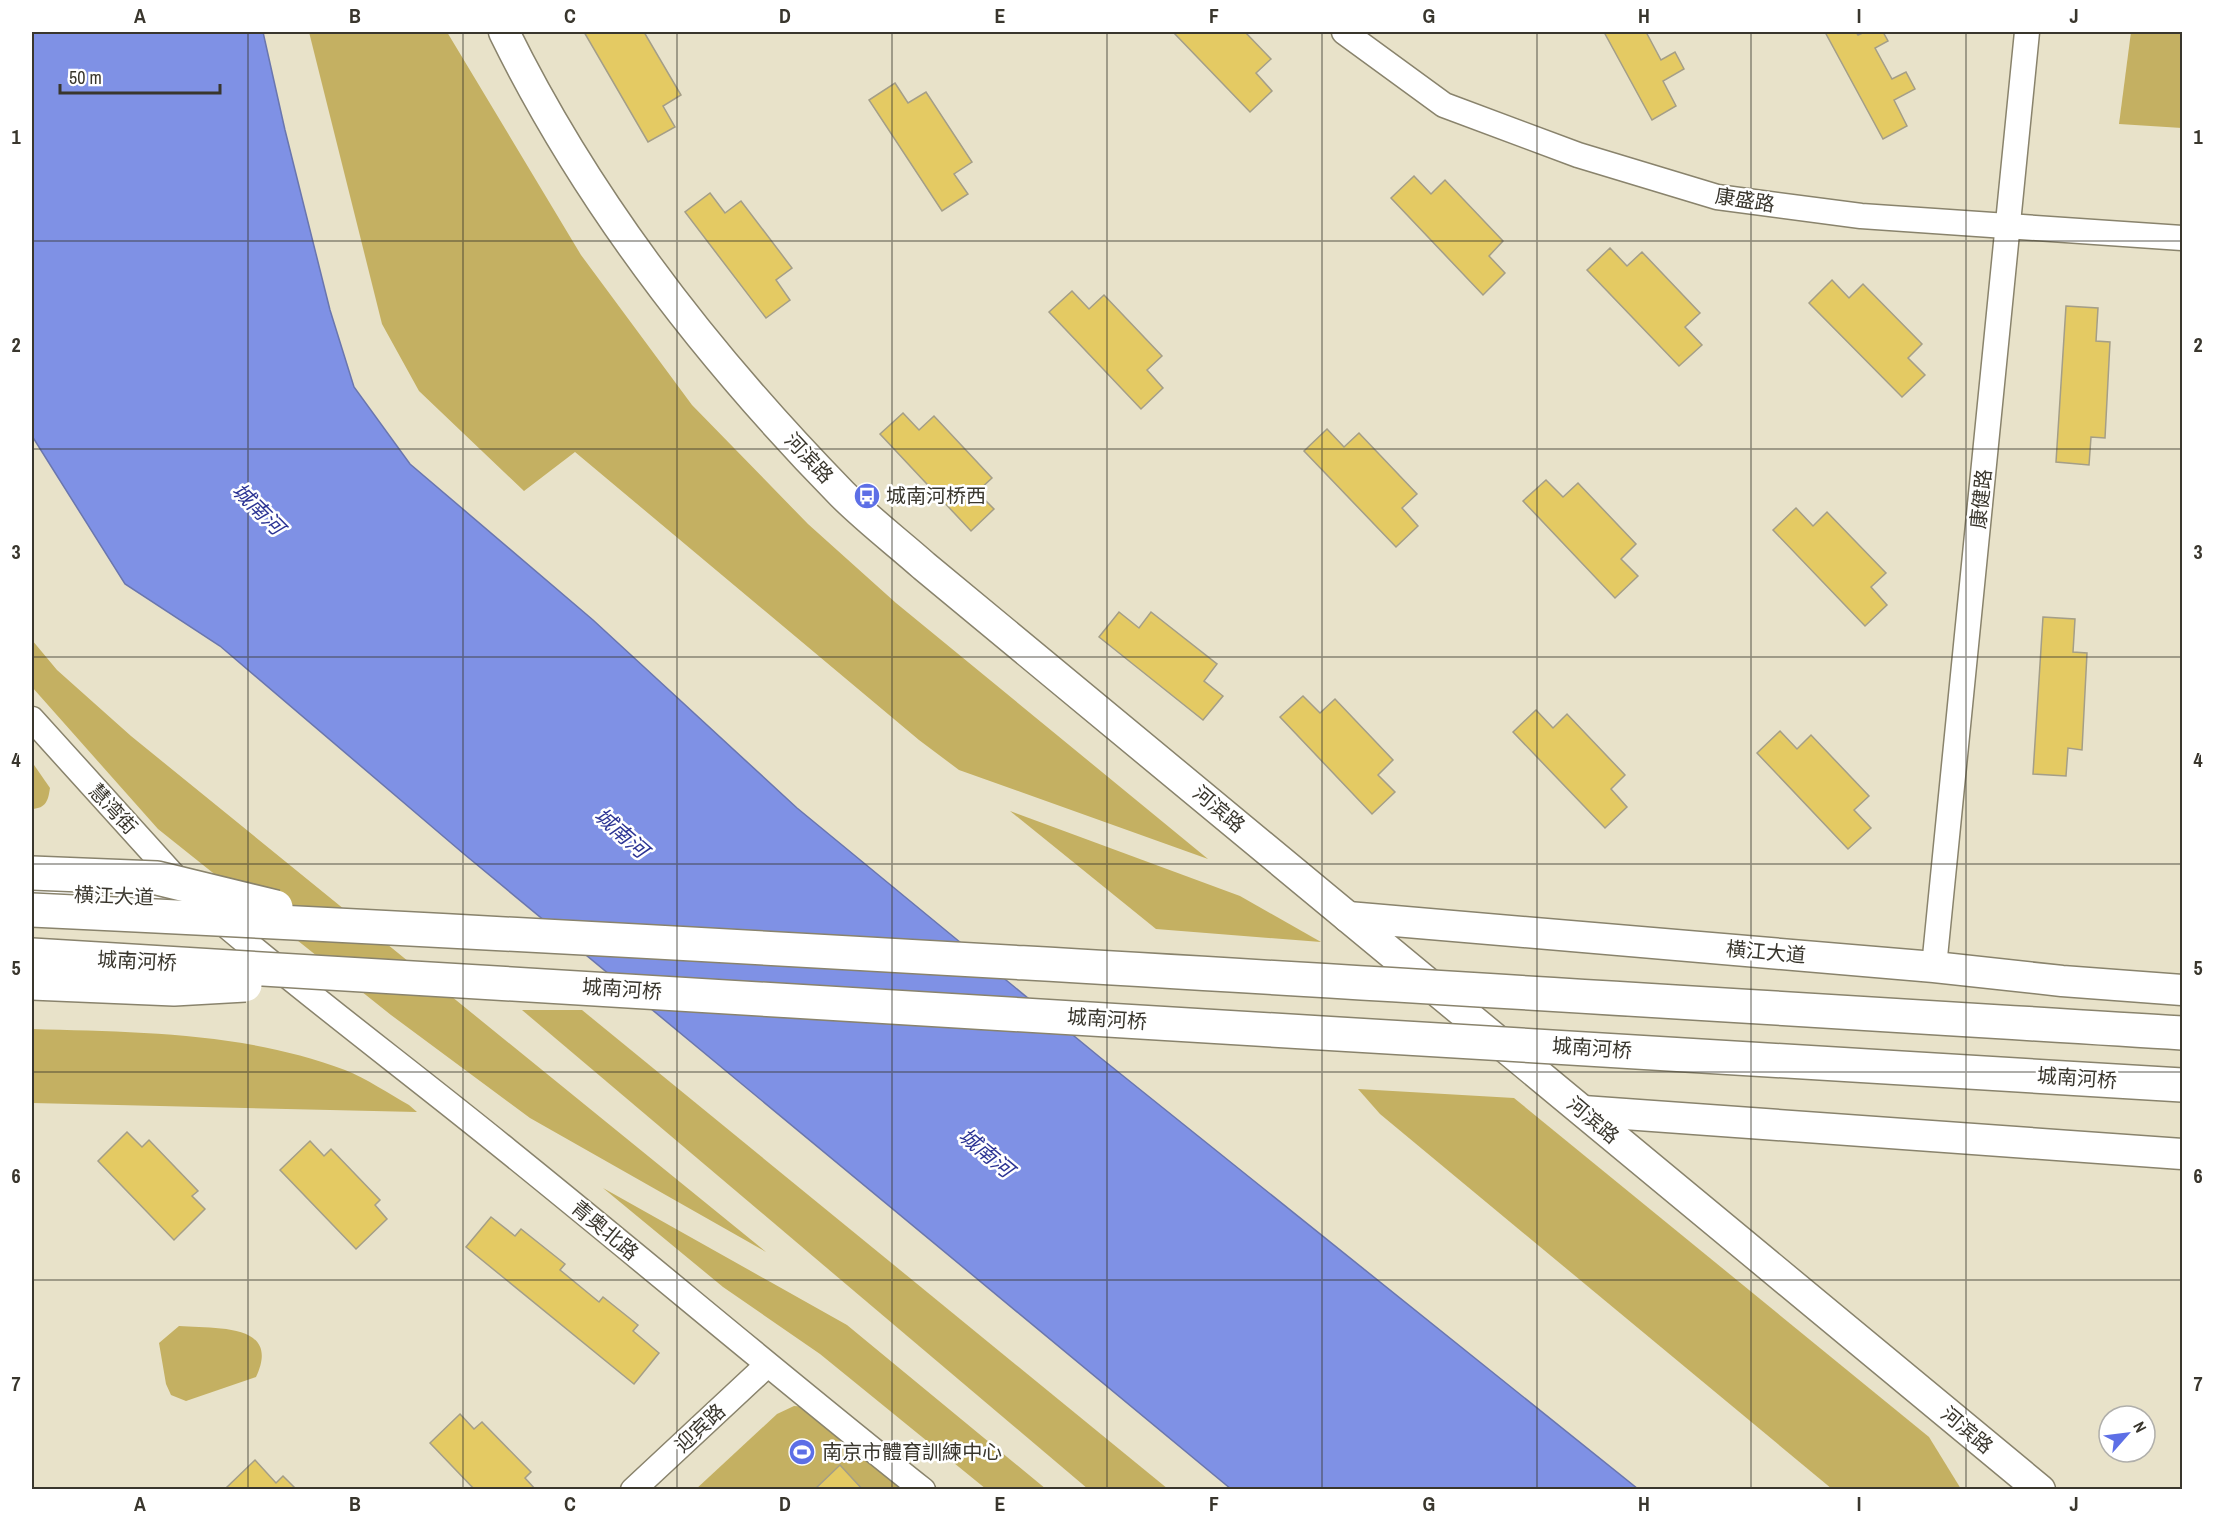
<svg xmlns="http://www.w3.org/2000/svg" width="2214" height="1521" viewBox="0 0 2214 1521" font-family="'Archivo Narrow','Noto Sans SC',sans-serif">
  <rect width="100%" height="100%" fill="#e8e2c9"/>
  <g fill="#c4b062">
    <polygon points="309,32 447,32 581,255 692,405 808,524 896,603 1208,859 959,770 919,740 575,452 524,491 419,391 382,324"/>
    <polygon points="2131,32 2182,32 2182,128 2119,124"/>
    <polygon points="32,640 57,670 131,736 766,1252 530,1118 391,1015 158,829 32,687"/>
    <path d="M32 762 50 788C48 801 46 808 32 809Z"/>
    <polygon points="1010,811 1240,896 1321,942 1156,929"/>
    <polygon points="522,1010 582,1010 1168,1489 1088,1489"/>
    <path d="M32 1029C136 1032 245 1032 345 1070 367 1079 388 1093 409 1105L417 1112 32 1103Z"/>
    <polygon points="1358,1089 1514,1098 1929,1437 1961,1489 1832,1489 1380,1114"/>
    <polygon points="603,1188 847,1325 1046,1489 986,1489 820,1354 723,1287"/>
    <path d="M179 1326C214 1329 282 1322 256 1377L186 1401 171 1395 166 1384 159 1343Z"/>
    <polygon points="794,1406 808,1407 913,1490 695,1490 777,1414"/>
  </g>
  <polygon fill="#7f91e5" stroke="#6a76ae" stroke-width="1.5" points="32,32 263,32 285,130 330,310 354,387 410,464 593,620 797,808 1102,1059 1638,1489 1231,1489 464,854 220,646 125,584 32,436"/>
  <g fill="#e4ca63" stroke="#a49e87" stroke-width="1.5">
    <polygon points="584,32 644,32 681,95 663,106 675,127 648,142"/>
    <polygon points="1173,32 1245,32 1271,59 1256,73 1272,91 1250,112"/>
    <polygon points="1604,32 1646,32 1661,60 1675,52 1684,69 1663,81 1676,106 1652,120"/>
    <polygon points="1825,32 1856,32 1858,35 1865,32 1883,32 1888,41 1875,48 1892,79 1906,72 1915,89 1894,100 1907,126 1883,139"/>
    <polygon points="895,83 908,103 926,92 972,162 954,174 968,194 942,211 869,100"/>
    <polygon points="1414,176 1431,194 1445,180 1503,241 1489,256 1505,273 1483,295 1391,198"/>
    <polygon points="710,193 725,213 741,201 792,268 776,280 790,300 766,318 685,212"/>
    <polygon points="1610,248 1627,266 1642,252 1700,313 1685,327 1702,345 1679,366 1587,270"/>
    <polygon points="1832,280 1849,298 1863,284 1922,344 1908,358 1925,375 1902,397 1809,303"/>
    <polygon points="1072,291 1089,309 1104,295 1162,356 1147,370 1163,388 1141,409 1049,312"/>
    <polygon points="2066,306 2098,308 2096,341 2110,342 2105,438 2091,437 2089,465 2056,462"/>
    <polygon points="903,413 919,430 934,416 992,478 977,492 994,509 971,531 880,434"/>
    <polygon points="1327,429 1344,447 1359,433 1417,494 1402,508 1418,526 1396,547 1304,451"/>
    <polygon points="1546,480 1563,497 1578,483 1636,544 1621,559 1638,576 1615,598 1523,501"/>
    <polygon points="1796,508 1813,526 1827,512 1886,573 1871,587 1887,605 1865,626 1773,530"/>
    <polygon points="1119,612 1139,628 1151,612 1217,664 1204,681 1223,696 1203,720 1099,637"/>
    <polygon points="2043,617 2075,619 2073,652 2087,653 2082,750 2068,748 2066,776 2033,774"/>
    <polygon points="1303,696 1320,713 1335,699 1393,760 1378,775 1395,792 1372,814 1280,717"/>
    <polygon points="1536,710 1553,728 1567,714 1625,775 1611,789 1627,807 1605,828 1513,732"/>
    <polygon points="1780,731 1797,749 1811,735 1869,796 1854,810 1871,828 1848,849 1757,753"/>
    <polygon points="127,1132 142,1147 149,1140 198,1191 192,1196 205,1209 174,1240 98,1161"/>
    <polygon points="310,1141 324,1156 331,1149 380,1200 375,1205 387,1219 356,1249 280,1170"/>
    <polygon points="491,1217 515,1236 521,1229 565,1264 560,1270 599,1302 603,1297 638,1325 633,1331 659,1353 634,1384 466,1247"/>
    <polygon points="460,1414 474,1429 482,1422 531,1472 525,1478 536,1490 475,1490 430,1443"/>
    <polygon points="255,1460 276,1483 283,1476 297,1490 228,1490 226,1488"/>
    <polygon points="840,1465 863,1490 814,1490"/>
  </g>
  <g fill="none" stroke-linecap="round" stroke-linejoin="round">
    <defs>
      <g id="minor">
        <polyline points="1344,32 1444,105 1578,155 1717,197 1861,216 2182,238"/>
        <polyline points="32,719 184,887"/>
        <path d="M216 917C311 998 411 1072 508 1151 647 1263 783 1379 923 1490"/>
        <polyline points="1934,967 2027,32"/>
        <polyline points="633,1490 766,1366"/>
      </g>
      <g id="tertiary">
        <path d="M504 32C589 205 708 357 842 494 868 520 897 542 924 566L2040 1490"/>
        <polyline points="32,892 196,899"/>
        <polyline points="1348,917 1934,967 2062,981 2182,990"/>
        <polyline points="1583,1111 2182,1154"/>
      </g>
    </defs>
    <use href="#minor" stroke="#89836c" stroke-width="27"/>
    <use href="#tertiary" stroke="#89836c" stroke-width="33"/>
    <use href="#minor" stroke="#fff" stroke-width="24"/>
    <use href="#tertiary" stroke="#fff" stroke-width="30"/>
    <defs>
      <g id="trunk-bridge">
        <polyline points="32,873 157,878 276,907"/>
        <path d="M32 910C749 944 1466 989 2182 1033"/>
        <polyline points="32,955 2182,1085"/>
        <polyline points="32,983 174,989 245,985"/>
      </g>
    </defs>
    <use href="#trunk-bridge" stroke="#89836c" stroke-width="36" stroke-linecap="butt"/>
    <use href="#trunk-bridge" stroke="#fff" stroke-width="33"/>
  </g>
  <path fill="none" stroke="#39362d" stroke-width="1.5" stroke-opacity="0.55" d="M248 32V1490M463 32V1490M677 32V1490M892 32V1490M1107 32V1490M1322 32V1490M1537 32V1490M1751 32V1490M1966 32V1490M32 241H2182M32 449H2182M32 657H2182M32 864H2182M32 1072H2182M32 1280H2182"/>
  <defs>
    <symbol id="bus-disc" viewBox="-11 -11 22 22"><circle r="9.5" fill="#5d6fe6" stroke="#fff"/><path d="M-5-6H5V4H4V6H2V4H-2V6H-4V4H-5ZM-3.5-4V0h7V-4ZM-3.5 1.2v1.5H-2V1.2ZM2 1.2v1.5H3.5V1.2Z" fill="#fff"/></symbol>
    <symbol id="stadium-disc" viewBox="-11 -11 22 22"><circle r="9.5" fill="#5d6fe6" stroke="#fff"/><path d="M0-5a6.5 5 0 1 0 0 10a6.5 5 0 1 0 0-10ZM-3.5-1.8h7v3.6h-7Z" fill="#fff"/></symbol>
  </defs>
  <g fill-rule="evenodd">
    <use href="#bus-disc" x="852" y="481" width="30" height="30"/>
    <use href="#stadium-disc" x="787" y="1437" width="30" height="30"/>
  </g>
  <g text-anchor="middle" stroke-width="5" stroke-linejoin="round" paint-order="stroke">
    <g font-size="20" fill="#39362d" stroke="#fff">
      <text transform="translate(1745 200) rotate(9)" y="7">康盛路</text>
      <text transform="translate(809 458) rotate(47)" y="7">河滨路</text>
      <text transform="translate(1981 499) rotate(-84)" y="7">康健路</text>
      <text transform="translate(113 809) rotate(47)" y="7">慧湾街</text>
      <text transform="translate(1219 809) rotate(40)" y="7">河滨路</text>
      <text transform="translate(114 896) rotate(2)" y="7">横江大道</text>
      <text transform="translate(1766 952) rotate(5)" y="7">横江大道</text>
      <text transform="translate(137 961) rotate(3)" y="7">城南河桥</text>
      <text transform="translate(622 989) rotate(4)" y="7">城南河桥</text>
      <text transform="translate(1107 1019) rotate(4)" y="7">城南河桥</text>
      <text transform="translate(1592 1048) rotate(4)" y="7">城南河桥</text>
      <text transform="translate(2077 1078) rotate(4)" y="7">城南河桥</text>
      <text transform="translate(1593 1120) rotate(40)" y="7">河滨路</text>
      <text transform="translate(605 1230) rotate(40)" y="7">青奥北路</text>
      <text transform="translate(700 1428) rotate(-43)" y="7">迎宾路</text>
      <text transform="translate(1967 1430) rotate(40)" y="7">河滨路</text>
    </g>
    <g font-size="20" fill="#39362d" stroke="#fff" text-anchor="start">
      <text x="886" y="503">城南河桥西</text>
      <text x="822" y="1459">南京市體育訓練中心</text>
    </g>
    <g font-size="21" font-style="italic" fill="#2c3494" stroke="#fff">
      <text transform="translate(258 509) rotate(45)" y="7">城南河</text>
      <text transform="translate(621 833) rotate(41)" y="7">城南河</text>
      <text transform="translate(986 1153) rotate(40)" y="7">城南河</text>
    </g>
  </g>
  <rect width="2214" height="1521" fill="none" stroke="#ffffff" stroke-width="66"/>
  <g transform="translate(2127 1434) rotate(62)"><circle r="28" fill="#ffffff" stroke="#b0afab" stroke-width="1.5"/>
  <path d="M0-4.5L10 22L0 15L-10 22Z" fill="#5d6fe6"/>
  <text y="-9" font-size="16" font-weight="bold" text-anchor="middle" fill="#39362d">N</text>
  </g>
  <path d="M60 84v9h160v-9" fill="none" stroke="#39362d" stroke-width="3"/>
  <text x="69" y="84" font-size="18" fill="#39362d" stroke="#ffffff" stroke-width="4.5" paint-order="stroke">50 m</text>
  <rect x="33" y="33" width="2148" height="1455" fill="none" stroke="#39362d" stroke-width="2"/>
  <g font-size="20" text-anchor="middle" font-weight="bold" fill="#39362d">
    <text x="140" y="23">A</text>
    <text x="355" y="23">B</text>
    <text x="570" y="23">C</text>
    <text x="785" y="23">D</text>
    <text x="1000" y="23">E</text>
    <text x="1214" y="23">F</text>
    <text x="1429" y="23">G</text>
    <text x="1644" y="23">H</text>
    <text x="1859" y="23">I</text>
    <text x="2074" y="23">J</text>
    <text x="16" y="144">1</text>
    <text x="2198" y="144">1</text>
    <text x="16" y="352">2</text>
    <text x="2198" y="352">2</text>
    <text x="16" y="559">3</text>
    <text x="2198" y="559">3</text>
    <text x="16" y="767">4</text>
    <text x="2198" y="767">4</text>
    <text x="16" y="975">5</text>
    <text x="2198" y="975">5</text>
    <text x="16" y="1183">6</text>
    <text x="2198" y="1183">6</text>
    <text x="16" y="1391">7</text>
    <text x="2198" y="1391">7</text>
    <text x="140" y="1511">A</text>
    <text x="355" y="1511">B</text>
    <text x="570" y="1511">C</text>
    <text x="785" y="1511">D</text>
    <text x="1000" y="1511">E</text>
    <text x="1214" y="1511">F</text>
    <text x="1429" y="1511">G</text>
    <text x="1644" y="1511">H</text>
    <text x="1859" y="1511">I</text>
    <text x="2074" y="1511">J</text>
  </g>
</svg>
